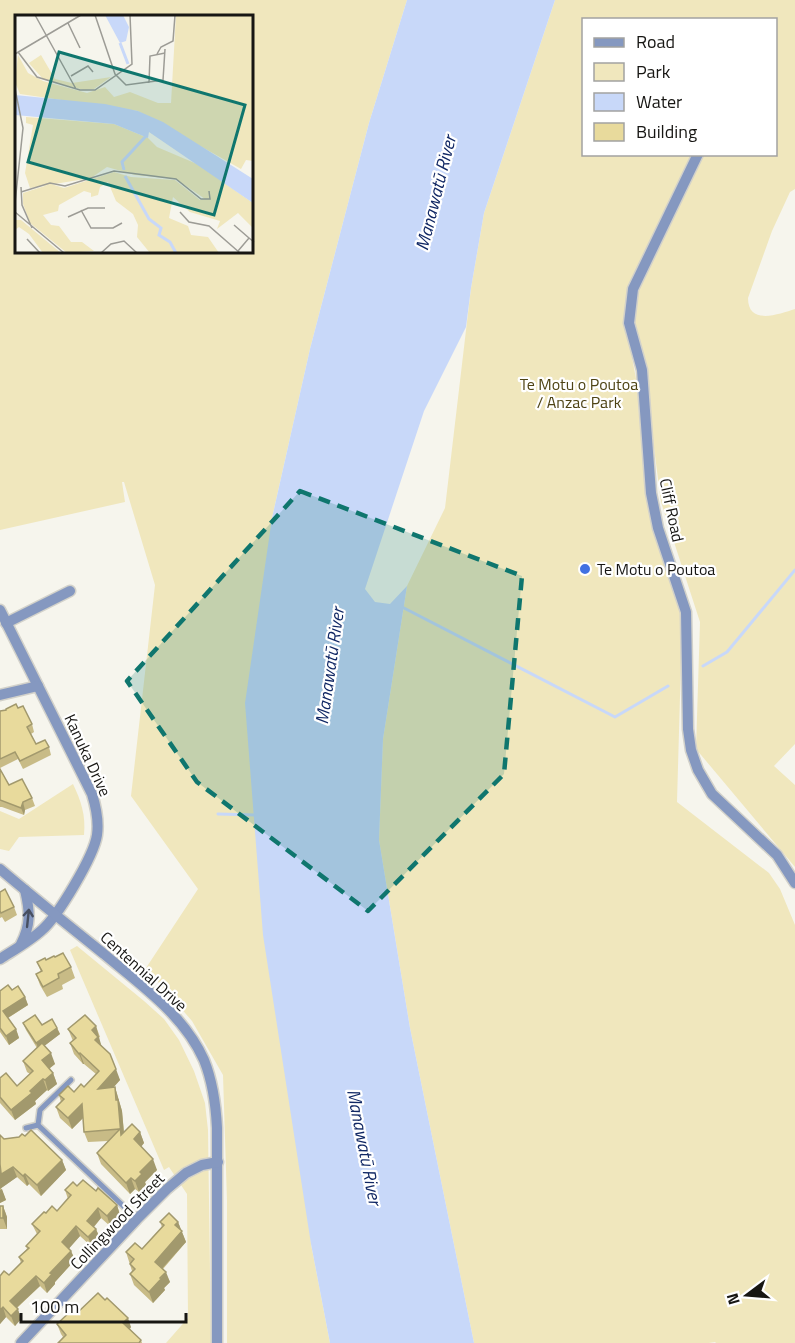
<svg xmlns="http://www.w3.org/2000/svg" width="795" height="1343" viewBox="0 0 795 1343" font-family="'Titillium Web',sans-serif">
  <rect width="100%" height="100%" fill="#f6f5ed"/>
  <g fill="#f0e7bd" fill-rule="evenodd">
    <path d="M0 0H407L369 123 310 349 272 518 311 1244 330 1343H227V1201L223 1075 192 1021 146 968 198 889 131 796 155 585 124 482H122L125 502 0 530ZM16 16H252V252H16Z"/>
    <path d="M555 0H795V189L790 192 772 231 748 298C748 326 779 314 795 309V744L774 766 795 785V867L696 749 700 622 661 502 650 417 648 376 635 322 636 306 640 286 704 155 776 154V20H584V154L691 155 629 286 625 320 637 384 639 415 645 469 679 601 682 626 677 802 769 873 780 889 795 925V1343H716L715 1342 709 1343H474L410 1028 379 840 383 739 407 586 445 508 471 288 484 213Z"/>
    <path d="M73 784C81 801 86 815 84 835L19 837 9 851 0 849V811L19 819Z"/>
    <polygon points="77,946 144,1001 164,1019 179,1040 194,1071 205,1103 208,1130 211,1343 166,1343 188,1318 187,1194 169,1167 164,1170 70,950"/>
  </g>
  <polygon fill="#c8d8f9" points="407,0 555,0 484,213 471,288 466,327 424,411 365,589 375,602 390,604 407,586 383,739 379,840 410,1028 474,1343 330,1343 311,1244 263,935 245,703 272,518 310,349 369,123"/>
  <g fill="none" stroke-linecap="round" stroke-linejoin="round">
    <g stroke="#c8d8f9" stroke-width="3">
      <polyline points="402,607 615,717 668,686"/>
      <polyline points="703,666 727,652 795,570"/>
      <polyline points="218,814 258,815"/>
    </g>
    <defs>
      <g id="lane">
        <polyline points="71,1080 40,1110 38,1125 137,1219"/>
        <polyline points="26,1128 38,1125"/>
      </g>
      <g id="street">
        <polyline points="698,154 633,289 629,323 642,370 651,493 658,528 686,612 688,729 691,750 698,770 712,794 777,855 795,883"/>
        <path d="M0 610 92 794C96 807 99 821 97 835 94 856 58 916 42 930 30 941 14 950 0 959"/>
        <polyline points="6,623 70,591"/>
        <polyline points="0,695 38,686"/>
        <path d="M0 869C34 898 69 926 104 954 141 985 184 1015 204 1060 212 1080 216 1107 217 1128V1343"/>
        <path d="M21 944C31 925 30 911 25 890"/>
        <polyline points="21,1343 137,1219 167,1189 186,1173 202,1165 218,1162"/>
      </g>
    </defs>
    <use href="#lane" stroke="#d2d1ca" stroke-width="8"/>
    <use href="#street" stroke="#d2d1ca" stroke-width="13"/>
    <use href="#lane" stroke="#8598c0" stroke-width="5"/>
    <use href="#street" stroke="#8598c0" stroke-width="10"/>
  </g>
  <g fill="#c8bb86">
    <polygon points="18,708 32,724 34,732 31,734 36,744 49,747 51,755 23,769 18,759 0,768 0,711"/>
    <polygon points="0,769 9,785 32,798 35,806 25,810 24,815 2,807 0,807"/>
    <polygon points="0,892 14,907 17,915 5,922 2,917 0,918"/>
    <polygon points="55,957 71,967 75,978 62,985 63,989 47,997 40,985 36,974 41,972 37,962"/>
    <polygon points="12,990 25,997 28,1005 8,1018 16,1029 19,1038 9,1045 0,1032 0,991"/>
    <polygon points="23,1023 57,1028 60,1034 44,1046 55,1064 49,1069 53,1073 57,1084 48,1091 47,1090 35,1101 36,1104 15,1120 0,1103 0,1078 17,1086 30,1074 27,1072 23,1061 37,1048 26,1030"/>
    <polygon points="96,1026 100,1037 98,1038 101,1045 120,1080 113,1088 115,1087 122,1111 124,1132 140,1132 144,1143 141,1147 157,1170 145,1182 146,1185 139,1192 135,1189 130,1194 101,1164 97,1153 108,1141 88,1142 84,1132 83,1118 72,1129 60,1118 56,1107 61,1102 59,1095 74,1092 84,1087 96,1074 84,1064 83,1064 74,1054 70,1043 73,1041 68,1029"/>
    <polygon points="25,1136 62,1160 66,1170 41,1196 29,1184 27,1186 17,1177 1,1188 6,1200 0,1203 0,1172 1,1173 4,1139"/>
    <polygon points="77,1186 96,1191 117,1205 120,1215 110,1226 101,1218 94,1227 96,1229 100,1239 92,1247 80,1236 69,1248 71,1251 75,1260 55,1282 55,1284 47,1293 40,1286 17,1308 21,1319 15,1326 6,1317 0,1324 0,1276 9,1275 21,1263 19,1257 27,1249 26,1246 37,1234 32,1224 46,1213 57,1211 68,1199 65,1190"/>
    <polygon points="0,1206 3,1206 7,1217 7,1229 0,1229"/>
    <polygon points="160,1222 178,1222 186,1242 163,1269 170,1282 164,1288 165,1290 153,1303 134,1285 130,1274 132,1271 126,1252 142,1249 162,1227"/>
    <polygon points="76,1314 131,1327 130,1329 141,1340 142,1343 58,1343 63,1337 61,1334 57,1324"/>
  </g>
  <g fill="#a2996d">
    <polygon points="23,802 25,810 24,815 21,808"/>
    <polygon points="25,997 28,1005 6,1019 3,1011"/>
    <polygon points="96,1026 102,1048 99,1050 92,1030"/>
    <polygon points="57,1028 60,1034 39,1050 36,1043"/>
    <polygon points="16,1029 19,1038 9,1045 6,1036"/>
    <polygon points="51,1053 55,1064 46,1071 42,1060"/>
    <polygon points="80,1053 84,1064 83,1064 79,1054"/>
    <polygon points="116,1069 120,1080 102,1100 98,1089"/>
    <polygon points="53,1073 57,1084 48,1091 45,1080"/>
    <polygon points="43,1079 47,1090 35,1101 36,1104 15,1120 11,1110"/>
    <polygon points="115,1087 122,1111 125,1146 121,1135"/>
    <polygon points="82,1104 86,1115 72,1129 68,1118"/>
    <polygon points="140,1132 144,1143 138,1150 134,1139"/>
    <polygon points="153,1159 157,1170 145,1182 146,1185 139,1192 135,1181 140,1172"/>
    <polygon points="62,1160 66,1170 41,1196 37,1185"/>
    <polygon points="13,1167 17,1177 0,1189 0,1175"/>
    <polygon points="25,1174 29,1184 27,1186 23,1176"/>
    <polygon points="131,1178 135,1189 130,1194 126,1183"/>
    <polygon points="2,1189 6,1200 0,1203 0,1190"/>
    <polygon points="117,1205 120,1215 110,1226 107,1216"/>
    <polygon points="3,1206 7,1217 7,1229 3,1218"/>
    <polygon points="98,1208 101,1218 91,1230 87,1221"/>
    <polygon points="178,1222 186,1242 159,1272 155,1262 175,1225"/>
    <polygon points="76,1226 80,1236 66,1252 62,1242"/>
    <polygon points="96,1229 100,1239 92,1247 88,1237"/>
    <polygon points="71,1251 75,1260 55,1282 55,1284 47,1293 44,1283 50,1273"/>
    <polygon points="166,1272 170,1282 164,1288 165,1290 153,1303 149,1292"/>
    <polygon points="36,1276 40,1286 13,1311 10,1301"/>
    <polygon points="3,1307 6,1317 0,1324 0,1310"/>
    <polygon points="18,1309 21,1319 15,1326 11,1316"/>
    <polygon points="128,1318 131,1327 127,1332 123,1323"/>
  </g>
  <g fill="#e8da9c" stroke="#a2996d" stroke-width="1.5">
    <polygon points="16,704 18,708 23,706 32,724 27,727 36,744 45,740 49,747 20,761 15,752 0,759 0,711 6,710 6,709"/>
    <polygon points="0,769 9,785 22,779 32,798 23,802 21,808 0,800"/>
    <polygon points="5,889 14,907 1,913 0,911 0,892"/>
    <polygon points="63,953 71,967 58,974 59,978 43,987 36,974 42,971 37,962 45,958 46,960 54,956 55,957"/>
    <polygon points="8,985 12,990 18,986 25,997 3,1011 16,1029 6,1036 0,1028 0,991"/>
    <polygon points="35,1015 42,1025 52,1019 57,1028 36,1043 23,1023"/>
    <polygon points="85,1015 96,1026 92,1030 98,1037 95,1040 110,1054 116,1069 98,1089 115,1087 116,1100 118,1100 121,1135 132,1124 140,1132 134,1139 153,1159 140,1172 142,1174 135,1181 131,1178 126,1183 97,1153 120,1129 84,1132 82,1104 68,1118 56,1107 64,1099 59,1095 68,1086 74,1092 81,1084 84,1087 99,1071 80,1053 79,1054 70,1043 76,1038 68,1029"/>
    <polygon points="42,1043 51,1053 42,1060 53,1073 45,1080 43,1079 30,1091 32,1093 11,1110 0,1097 0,1078 6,1073 17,1086 33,1071 23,1061"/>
    <polygon points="31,1130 62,1160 37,1185 25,1174 23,1176 13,1167 0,1175 0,1172 1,1173 0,1164 0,1135 4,1139 19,1137 22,1134 25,1136"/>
    <polygon points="83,1180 96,1191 98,1188 117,1205 107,1216 98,1208 87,1221 96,1229 88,1237 76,1226 62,1242 71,1251 50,1273 52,1274 44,1283 36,1276 10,1301 18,1309 11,1316 3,1307 0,1310 0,1276 4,1271 9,1275 23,1261 19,1257 29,1248 26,1246 40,1231 32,1224 44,1212 46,1213 52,1206 57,1211 71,1195 65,1190 73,1182 77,1186"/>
    <rect x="0" y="1206" width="3" height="12"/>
    <polygon points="169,1213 178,1222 175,1225 182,1231 155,1262 166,1272 160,1278 161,1279 149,1292 130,1274 135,1269 130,1264 134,1259 126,1252 135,1243 142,1249 164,1225 160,1222"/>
    <polygon points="98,1293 105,1300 107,1298 128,1318 123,1323 141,1340 139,1343 58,1343 66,1335 57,1324 72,1310 76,1314"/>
  </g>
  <defs><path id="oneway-shaft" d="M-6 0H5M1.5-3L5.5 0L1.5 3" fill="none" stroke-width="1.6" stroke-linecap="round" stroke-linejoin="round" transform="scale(1.5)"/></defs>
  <use stroke="#485061" href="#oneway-shaft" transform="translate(28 918) rotate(-84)"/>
  <path fill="#0f766e" fill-opacity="0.2" stroke="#0f766e" stroke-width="4.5" stroke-dasharray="12 8" stroke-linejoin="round" d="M300 491 522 576 504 774 368 911 197 782 127 681Z"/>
  <circle fill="#4171e2" stroke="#fff" stroke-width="2" cx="585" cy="569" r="6"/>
  <g text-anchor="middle" stroke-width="4.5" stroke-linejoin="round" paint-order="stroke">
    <g font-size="16" fill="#4e4314" stroke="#fff">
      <text x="579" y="390">Te Motu o Poutoa<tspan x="579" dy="18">/ Anzac Park</tspan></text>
    </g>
    <g font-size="16" fill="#171613" stroke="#fff">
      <text transform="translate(672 510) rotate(78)" y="6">Cliff Road</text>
      <text transform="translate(88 755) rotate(65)" y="6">Kanuka Drive</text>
      <text transform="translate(144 971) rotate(42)" y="6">Centennial Drive</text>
      <text transform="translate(117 1221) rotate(-46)" y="6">Collingwood Street</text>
    </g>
    <g font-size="16" fill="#171613" stroke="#fff" text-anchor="start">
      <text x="597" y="575">Te Motu o Poutoa</text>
    </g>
    <g font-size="18" font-style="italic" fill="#102764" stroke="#fff">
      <text transform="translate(436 193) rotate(-76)" y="6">Manawatū River</text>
      <text transform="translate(330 666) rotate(-82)" y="6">Manawatū River</text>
      <text transform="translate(364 1147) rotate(79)" y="6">Manawatū River</text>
    </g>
  </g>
  <g transform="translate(15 15)">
    <rect width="238" height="238" fill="#f6f5ed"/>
    <path d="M161 0H238V146L231 145 226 154 123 96 5 79 0 67 3 40 13 58 28 66 72 78 90 72 99 82 115 77 143 88H156ZM5 38 14 48 26 40 40 64 57 68 96 62 79 74 69 75 28 64ZM11 102 99 109 133 123 142 132 182 149 238 188V213L223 198 202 214 205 206 175 197 158 182 154 203 173 211 176 220 193 222 204 238H135L122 222 123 210 118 199 101 186 93 167 85 172 83 180 76 182V178L69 176 44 190 43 196 28 200 36 210 44 211 56 227H67L79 236 52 238 15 208 8 189V178L36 169 49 173 99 157 116 162 160 165 185 185 190 184 161 164 120 160 92 152 76 163 15 173 10 158 18 110 11 108ZM0 205H6L46 238H28L14 219 4 212 0 215Z" fill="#f0e7bd"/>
    <path d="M90 0H108L114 12 111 26 105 28ZM0 80 90 89 123 96 148 107 238 164V188L134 117 133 123 99 109 0 100Z" fill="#c8d8f9"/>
    <path fill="none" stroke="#c8d8f9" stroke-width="3" d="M105 28 113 49M109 155 107 147 131 121M110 161 134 204 146 213 144 220 155 227 161 238"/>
    <path fill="none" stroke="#9d9c96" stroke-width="1.5" d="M20 0 61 74M80 0 100 59 111 70 148 65 150 34M53 8 65 33M3 37 22 62 65 75H80L117 49 115 0M0 39 66 0M142 39 146 32 158 26 160 0M56 61 73 51 78 57M134 68 135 41 150 38M0 74 8 113 0 188M6 172 7 190 17 213M6 177 35 168 50 171 99 156 161 164 186 184H195L194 176M66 195 76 213H98L107 208M0 197 49 238M165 197 174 207 194 211 225 238M53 202 73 193H90M219 210 234 223M12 224 25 238M223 236 234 223 239 227M86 238 96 229 109 226 122 238"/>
    <path fill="#0f766e" fill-opacity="0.15" stroke="#0f766e" stroke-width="3" d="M44 37 230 90 199 200 13 147Z"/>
    <rect width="238" height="238" fill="none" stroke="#171613" stroke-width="3"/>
  </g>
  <rect x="582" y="18" width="195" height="138" fill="#ffffff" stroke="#a2a2a1" stroke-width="1.5"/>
  <rect x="594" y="38" width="30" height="9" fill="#8598c0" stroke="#a2a2a1" stroke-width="1.5"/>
  <text x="636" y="48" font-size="18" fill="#171613">Road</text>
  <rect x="594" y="63" width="30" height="18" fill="#f0e7bd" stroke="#a2a2a1" stroke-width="1.5"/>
  <text x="636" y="78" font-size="18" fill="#171613">Park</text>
  <rect x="594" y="93" width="30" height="18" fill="#c8d8f9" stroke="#a2a2a1" stroke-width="1.5"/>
  <text x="636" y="108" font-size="18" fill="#171613">Water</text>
  <rect x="594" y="123" width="30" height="18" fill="#e8da9c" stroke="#a2a2a1" stroke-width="1.5"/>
  <text x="636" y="138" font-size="18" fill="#171613">Building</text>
  <g transform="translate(747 1295) rotate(254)" stroke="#ffffff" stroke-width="4.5" paint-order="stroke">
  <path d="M0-4.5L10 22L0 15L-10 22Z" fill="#171613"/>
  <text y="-9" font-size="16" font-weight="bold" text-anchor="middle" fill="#171613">N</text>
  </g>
  <path d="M21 1313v9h165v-9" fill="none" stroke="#171613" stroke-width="3"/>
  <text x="30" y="1313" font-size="18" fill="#171613" stroke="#ffffff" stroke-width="4.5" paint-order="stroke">100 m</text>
</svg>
